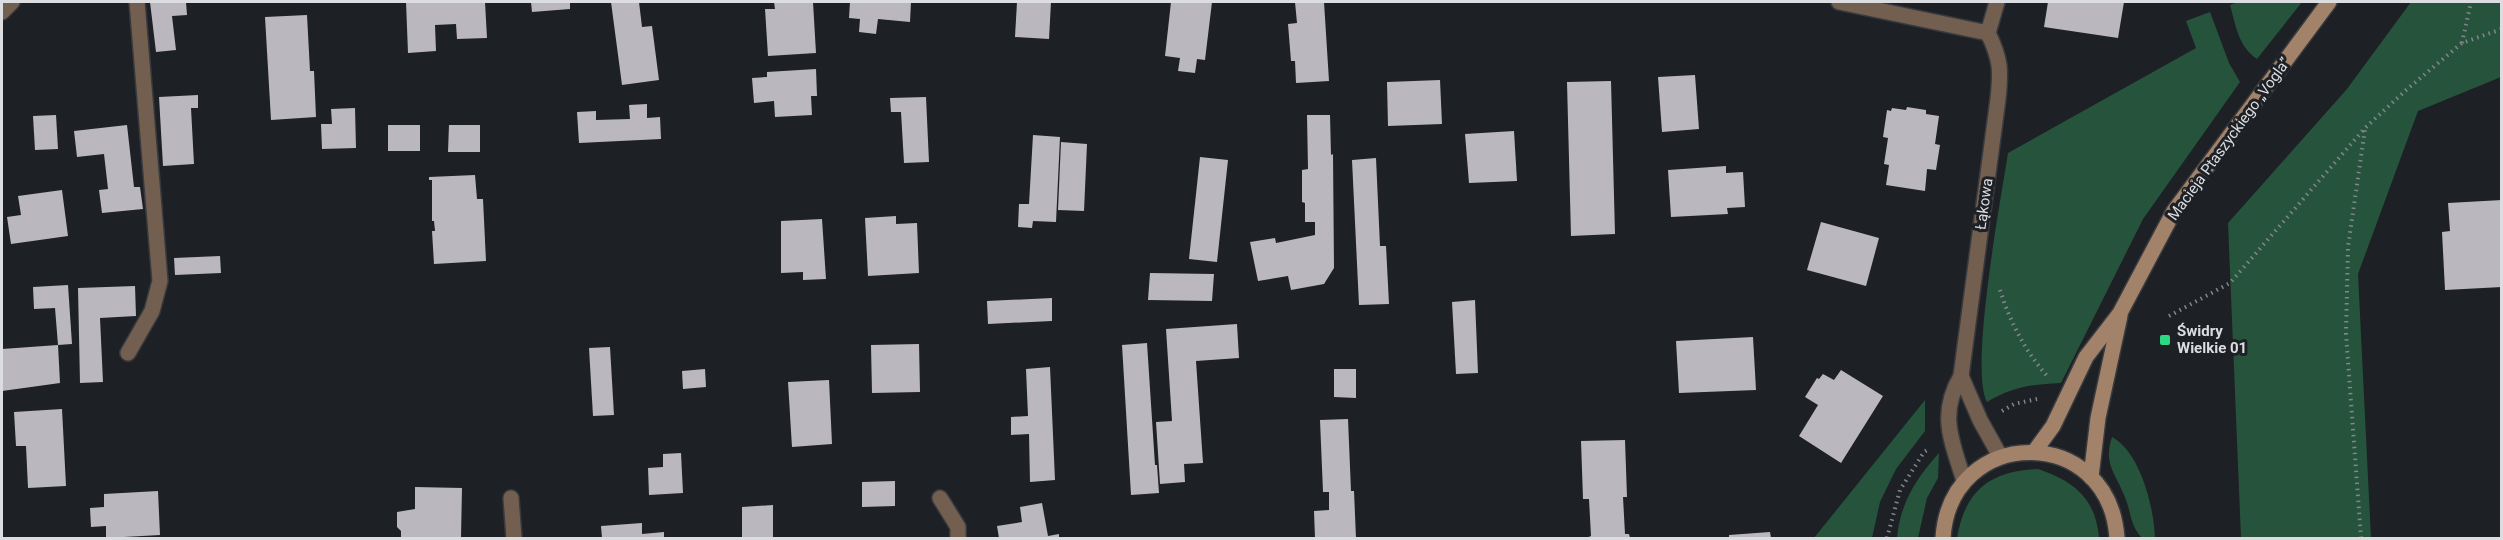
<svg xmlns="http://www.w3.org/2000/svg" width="2503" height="540" viewBox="0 0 2503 540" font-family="Roboto,sans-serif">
  <rect width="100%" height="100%" fill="#1d2025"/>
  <g fill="#26533c">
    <path d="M2238 2H2302L2257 59C2238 46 2236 26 2230 5Z"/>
    <polygon points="2411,2 2501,2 2501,77 2418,111 2358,274 2371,538 2241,538 2228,223 2347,89"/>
    <path d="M2210 12 2229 63 2240 82 2143 219 2061 383C2029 385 2014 386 1987 402 1969 369 2001 199 2008 153L2196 48 2186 21Z"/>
    <polygon points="1925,400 1925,431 1896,469 1880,502 1872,538 1814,538"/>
    <path d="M2112 437C2141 453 2154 508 2155 538H2142C2129 524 2132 513 2124 495 2115 472 2103 464 2112 437Z"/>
    <path d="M1939 453 1938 478 1927 498 1918 538H1897C1900 504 1916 478 1939 453Z"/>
    <path d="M2038 469C2074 481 2096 499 2099 538H1957C1965 490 1990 471 2038 469Z"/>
  </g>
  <g fill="#bbb7bf">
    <polygon points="150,2 186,2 187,15 172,16 176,50 156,52"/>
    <polygon points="406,2 485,2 487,38 457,39 456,24 435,25 436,51 408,53"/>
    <polygon points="531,2 570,2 570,9 532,12"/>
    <polygon points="611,2 639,2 642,27 652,26 659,80 622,85"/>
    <polygon points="774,2 813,2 816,53 768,56 765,9 775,9"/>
    <polygon points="850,2 911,2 910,22 878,19 876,34 859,32 860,19 849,18"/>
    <polygon points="1017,2 1051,2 1049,39 1015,37"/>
    <polygon points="1171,2 1212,2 1205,60 1197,59 1195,73 1178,71 1180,58 1165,56"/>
    <polygon points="1295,2 1324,2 1329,81 1296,83 1295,61 1291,61 1288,24 1297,23"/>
    <polygon points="2048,2 2124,2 2118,38 2044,27"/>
    <polygon points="307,15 310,71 314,71 316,117 271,120 265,17"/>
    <polygon points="816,69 817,96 811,96 812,115 775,117 774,101 754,103 752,78 767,77 767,72"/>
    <polygon points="1695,75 1699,129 1662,132 1658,77"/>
    <polygon points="1440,80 1442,124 1388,126 1387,82"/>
    <polygon points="1611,81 1615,234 1571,236 1567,82"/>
    <polygon points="198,95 198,108 191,108 194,164 163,166 159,97"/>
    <polygon points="926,97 929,162 904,163 901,112 891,112 890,98"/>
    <polygon points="647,104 647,118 660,117 661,139 579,143 577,112 596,111 596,120 630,119 629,105"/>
    <polygon points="1907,107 1926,110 1926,114 1939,116 1935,144 1940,145 1936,170 1927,169 1925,191 1886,185 1889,165 1884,164 1888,138 1883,137 1887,110 1891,111 1892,108 1906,110"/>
    <polygon points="355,108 356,148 322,149 321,124 332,124 331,109"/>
    <polygon points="56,115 58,149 35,150 33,116"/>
    <polygon points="1307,115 1330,115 1331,155 1333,154 1334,268 1324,284 1291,290 1288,276 1258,281 1250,242 1275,238 1276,243 1315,235 1315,222 1305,222 1305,203 1302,202 1302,170 1308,169"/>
    <polygon points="127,125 134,187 140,187 143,209 102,213 99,190 108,189 104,154 77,157 74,131"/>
    <rect x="388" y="125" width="32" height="26"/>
    <polygon points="449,125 480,125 480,152 448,152"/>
    <polygon points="1514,131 1517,181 1469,183 1465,134"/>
    <polygon points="1033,135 1060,137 1056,222 1033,221 1032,228 1018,227 1019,204 1029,204"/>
    <polygon points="1061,142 1087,144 1084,211 1058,210"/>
    <polygon points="1200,157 1228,160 1217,262 1189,259"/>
    <polygon points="1376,158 1380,246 1386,246 1389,304 1359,305 1352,160"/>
    <polygon points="1726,166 1726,173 1743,172 1745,207 1727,208 1728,214 1671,217 1668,170"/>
    <polygon points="475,175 477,199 483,199 486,261 434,264 432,231 435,231 434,221 432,221 432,180 429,180 429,177"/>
    <polygon points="62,190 68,236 11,244 7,217 21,215 18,196"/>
    <polygon points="2502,200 2502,287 2445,290 2442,232 2450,231 2448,203"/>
    <polygon points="896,216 896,224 917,223 919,273 868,276 865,218"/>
    <polygon points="822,219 826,279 803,280 803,272 781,273 781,221"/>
    <polygon points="1821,222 1879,238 1866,286 1807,270"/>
    <polygon points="220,256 221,273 175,275 174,258"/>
    <polygon points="1150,273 1214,274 1212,301 1148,300"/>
    <polygon points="68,285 72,344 58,345 55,308 34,309 33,287"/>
    <polygon points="135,286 136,316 100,318 103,382 80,383 78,288"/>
    <polygon points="1052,298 1052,321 988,324 987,301"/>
    <polygon points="1475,300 1478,373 1456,374 1452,302"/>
    <polygon points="1237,324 1239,358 1196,361 1203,463 1184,464 1185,482 1160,484 1156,422 1172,421 1166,329"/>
    <polygon points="1753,337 1756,390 1679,393 1676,341"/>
    <polygon points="1147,343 1155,465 1157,465 1159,493 1131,495 1122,345"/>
    <polygon points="919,344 920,392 872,393 871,345"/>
    <polygon points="58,345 60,383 2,391 2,349"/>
    <polygon points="610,347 614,415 593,416 589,348"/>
    <polygon points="1050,367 1055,480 1030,482 1029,434 1011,435 1011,417 1028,416 1026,369"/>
    <polygon points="705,369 706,387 683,389 682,371"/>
    <polygon points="1334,369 1356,369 1356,398 1334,397"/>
    <polygon points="1841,370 1883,396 1841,463 1799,436 1818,405 1805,397 1817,378 1819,379 1823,374 1834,380"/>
    <polygon points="829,380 832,444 792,447 788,382"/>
    <polygon points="62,409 66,486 28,488 26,446 16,446 14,412"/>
    <polygon points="1348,419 1351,491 1354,491 1356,538 1315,538 1314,511 1329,510 1329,492 1323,492 1320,420"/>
    <polygon points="1625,440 1627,497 1623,497 1625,534 1629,534 1630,538 1586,538 1591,536 1589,499 1583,499 1581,441"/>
    <polygon points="681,453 683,493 649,495 648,468 663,467 663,454"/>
    <polygon points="895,481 895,506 862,507 862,482"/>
    <polygon points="415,487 462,488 461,538 401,538 401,531 397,527 397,512 415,509"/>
    <polygon points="158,491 160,535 106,538 106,526 91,527 90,508 104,507 104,494"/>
    <polygon points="1042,503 1048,536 1059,534 1059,538 999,538 997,526 1022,522 1020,507"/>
    <polygon points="773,505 773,538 742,538 742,507"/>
    <polygon points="642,523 642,534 664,532 664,538 602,538 601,526"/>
    <polygon points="1770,532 1771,538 1729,538 1729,535"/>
  </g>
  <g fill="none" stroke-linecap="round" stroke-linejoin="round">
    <defs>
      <g id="lane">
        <polyline points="128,353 152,311 160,281 137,2"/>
        <polyline points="511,498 514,538"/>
        <polyline points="940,498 958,527 958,538"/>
      </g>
      <g id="street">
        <path d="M1839 2 1988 33C2001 60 2001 70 1998 99L1961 376C1938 415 1952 441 1964 481"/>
        <polyline points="2,12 12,2"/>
        <polyline points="1988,33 1997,2"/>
        <polyline points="1961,376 1980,420 2000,456"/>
      </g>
      <g id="secondary">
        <polyline points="2034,452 2053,426 2086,357 2120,313 2174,211 2329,2"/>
        <polyline points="2091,477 2098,418 2120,316"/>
        <path d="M1943 538C1950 425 2109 423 2117 538"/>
      </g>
    </defs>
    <use href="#lane" stroke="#383a3f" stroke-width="18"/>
    <use href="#street" stroke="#383a3f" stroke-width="18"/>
    <use href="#secondary" stroke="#383a3f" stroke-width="18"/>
    <g stroke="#83868a" stroke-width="4" stroke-dasharray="1.5 4.5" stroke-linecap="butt">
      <polyline points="2462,43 2471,2"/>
      <path d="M2000 290C2010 322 2025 351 2048 377"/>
      <polyline points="2169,316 2230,283 2365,128 2405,91 2462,43 2502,29"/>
      <polyline points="2002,411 2014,404 2037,399"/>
      <polyline points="1887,538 1900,490 1924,452 1929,449"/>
      <polyline points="2361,538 2346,334 2348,247 2365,129"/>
    </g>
    <use href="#lane" stroke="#735f4f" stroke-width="15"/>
    <use href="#street" stroke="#735f4f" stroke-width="15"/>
    <use href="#secondary" stroke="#a28369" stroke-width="15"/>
  </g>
  <rect fill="#2ed883" stroke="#1d2025" stroke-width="2" x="2159" y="334" width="12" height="12" rx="3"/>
  <g text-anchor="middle" stroke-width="6" stroke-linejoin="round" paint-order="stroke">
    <g font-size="15" fill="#dbdde1" stroke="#1d2025">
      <text transform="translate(2229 139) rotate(-54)" y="5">Macieja Ptaszyckiego „Vogla”</text>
      <text transform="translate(1984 204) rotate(-82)" y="5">Łąkowa</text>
    </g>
    <g font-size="15" font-weight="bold" fill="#dbdde1" stroke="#1d2025" text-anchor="start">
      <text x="2177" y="336">Świdry<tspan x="2177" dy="17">Wielkie 01</tspan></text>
    </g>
  </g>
  <rect width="2503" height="540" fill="none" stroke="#dbdde1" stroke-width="6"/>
</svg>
